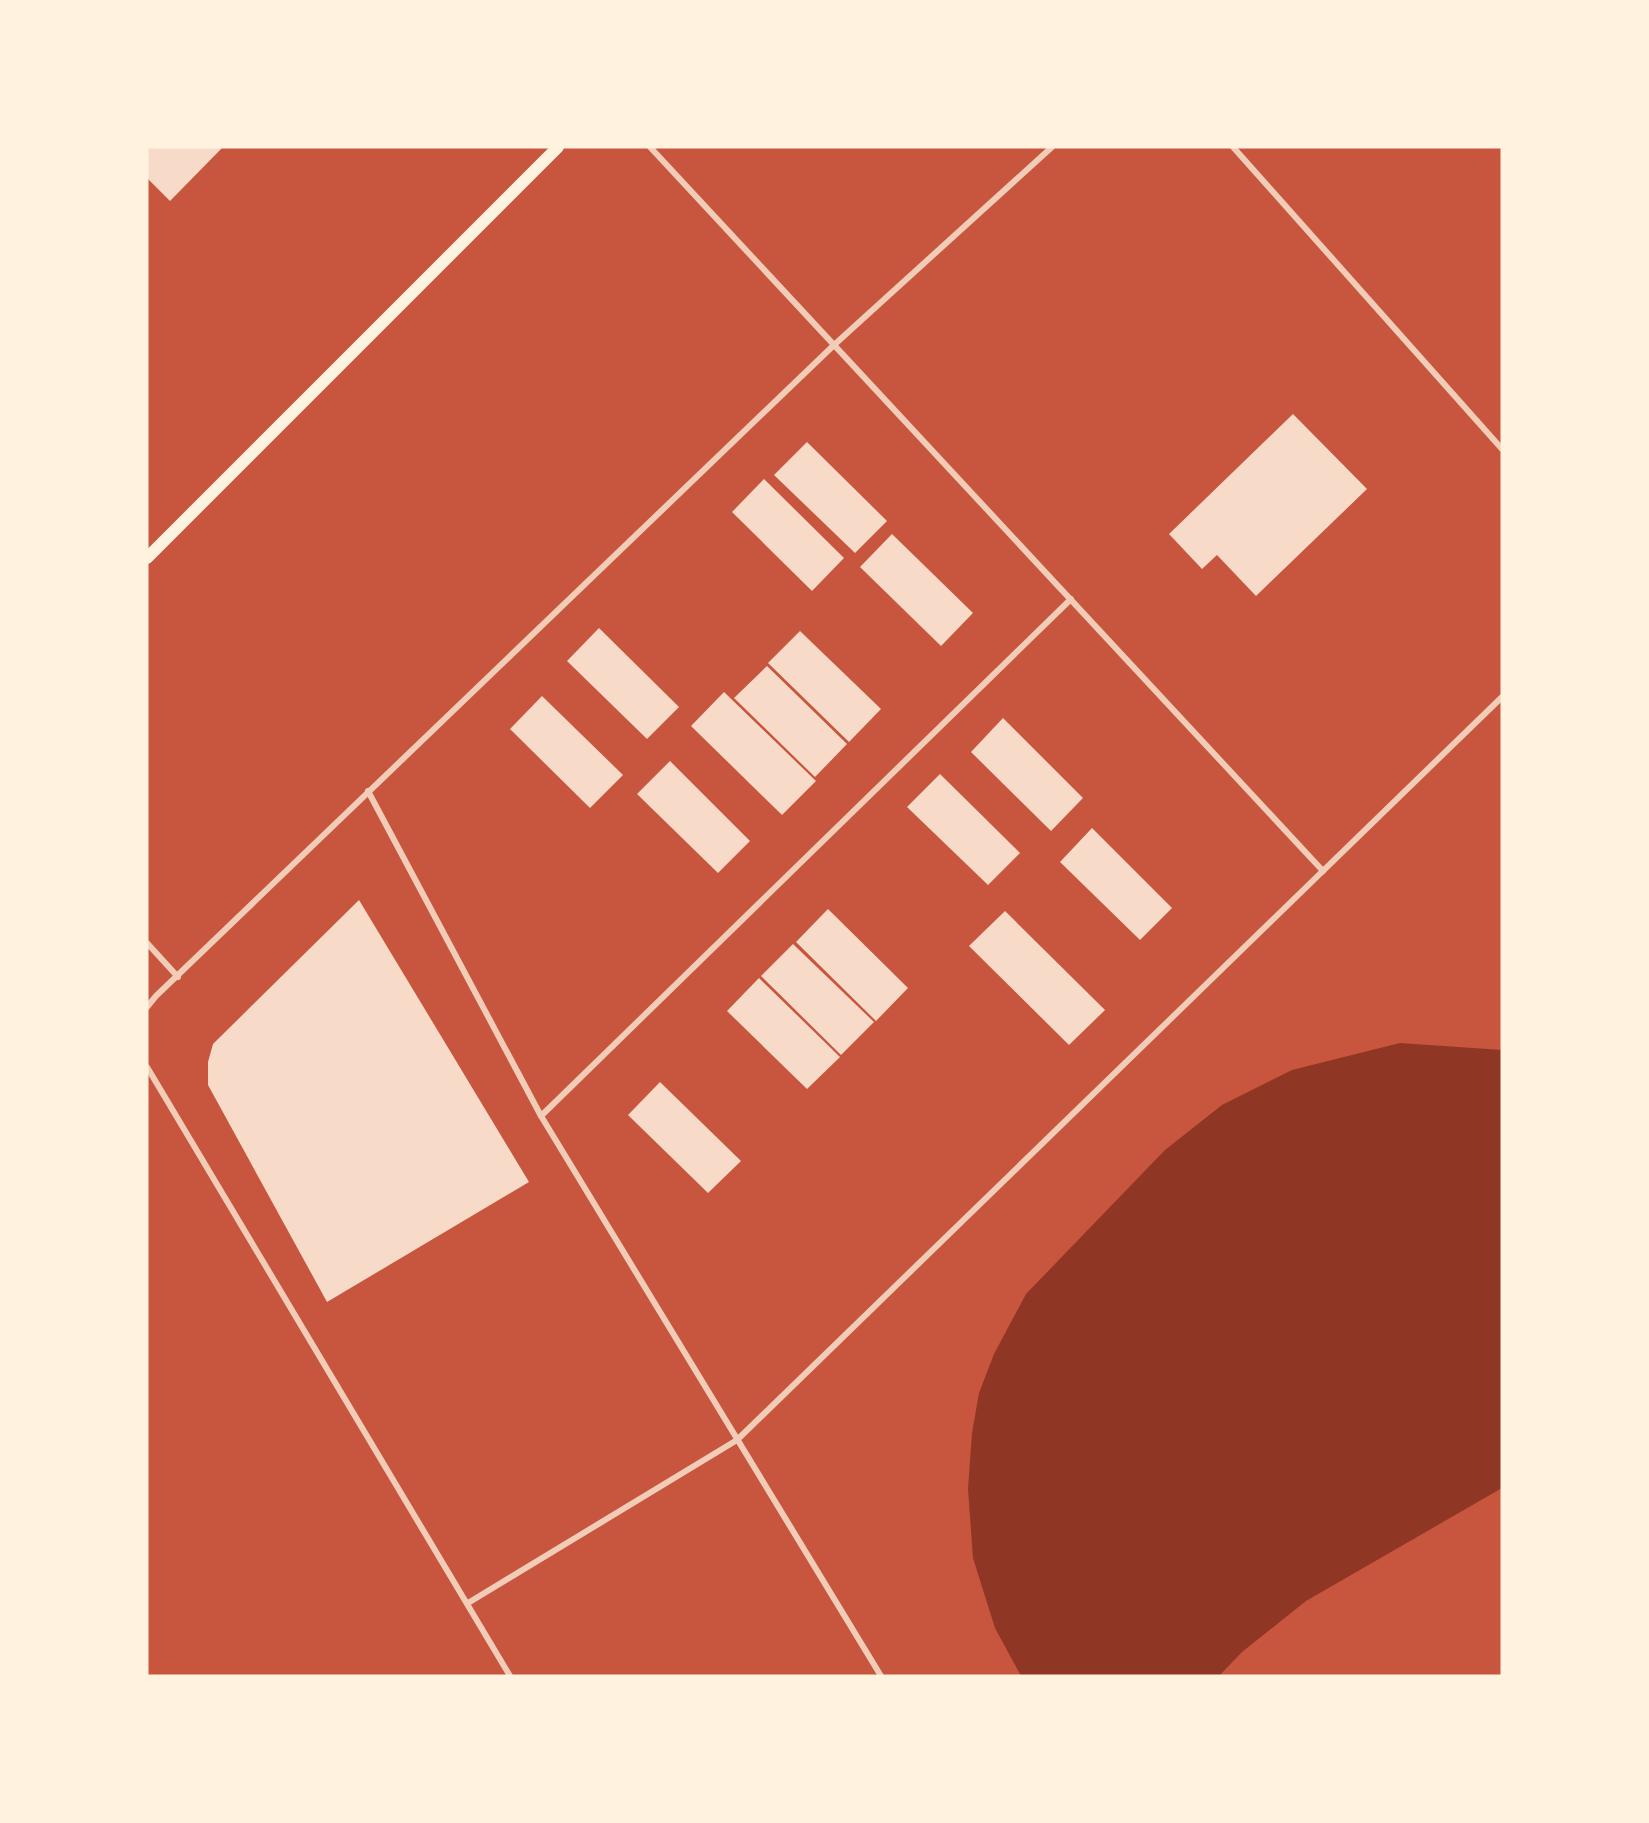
<svg xmlns="http://www.w3.org/2000/svg" width="1649" height="1823" viewBox="0 0 1649 1823" font-family="'Noto Sans',sans-serif">
  <rect width="100%" height="100%" fill="#c8553d"/>
  <polygon fill="#8f3625" points="1400,1043 1502,1050 1502,1488 1306,1601 1242,1652 1219,1676 1021,1676 995,1628 973,1558 968,1489 972,1433 979,1393 994,1354 1026,1294 1165,1150 1222,1105 1292,1070"/>
  <g fill="#f7dbc8">
    <polygon points="147,147 223,147 170,201 147,178"/>
    <polygon points="1293,414 1367,489 1256,596 1217,555 1202,569 1169,534"/>
    <polygon points="807,442 887,521 855,553 774,475"/>
    <polygon points="764,479 844,558 812,591 732,512"/>
    <polygon points="892,534 973,613 941,646 860,567"/>
    <polygon points="599,628 679,707 647,739 567,661"/>
    <polygon points="800,631 881,709 849,742 768,663"/>
    <polygon points="767,666 847,744 815,777 734,698"/>
    <polygon points="724,692 816,781 782,815 691,726"/>
    <polygon points="542,696 623,775 590,808 510,729"/>
    <polygon points="1003,718 1083,798 1051,831 971,752"/>
    <polygon points="670,761 750,841 718,873 637,794"/>
    <polygon points="940,774 1020,853 988,885 907,807"/>
    <polygon points="1092,828 1172,908 1140,940 1060,862"/>
    <polygon points="359,900 529,1182 327,1302 208,1085 208,1062 213,1044"/>
    <polygon points="828,909 908,988 876,1021 796,942"/>
    <polygon points="1005,911 1105,1010 1069,1045 969,946"/>
    <polygon points="793,944 874,1022 841,1055 761,976"/>
    <polygon points="759,978 840,1057 807,1089 727,1011"/>
    <polygon points="660,1082 741,1161 708,1193 628,1115"/>
  </g>
  <g fill="none" stroke-linecap="round" stroke-linejoin="round">
    <g stroke="#f1ccb7" stroke-width="6">
      <polyline points="650,147 1323,871"/>
      <polyline points="1233,147 1502,449"/>
      <polyline points="368,791 541,1116 881,1676"/>
      <polyline points="147,943 178,977"/>
      <polyline points="147,1007 156,996 834,345 1052,147"/>
      <polyline points="147,1067 510,1676"/>
      <polyline points="541,1116 1071,599"/>
      <polyline points="468,1603 737,1440 1502,697"/>
    </g>
    <polyline stroke="#fff3e0" stroke-width="12" points="147,558 558,147"/>
  </g>
  <rect width="1649" height="1823" fill="none" stroke="#fff3e0" stroke-width="297"/>
</svg>
